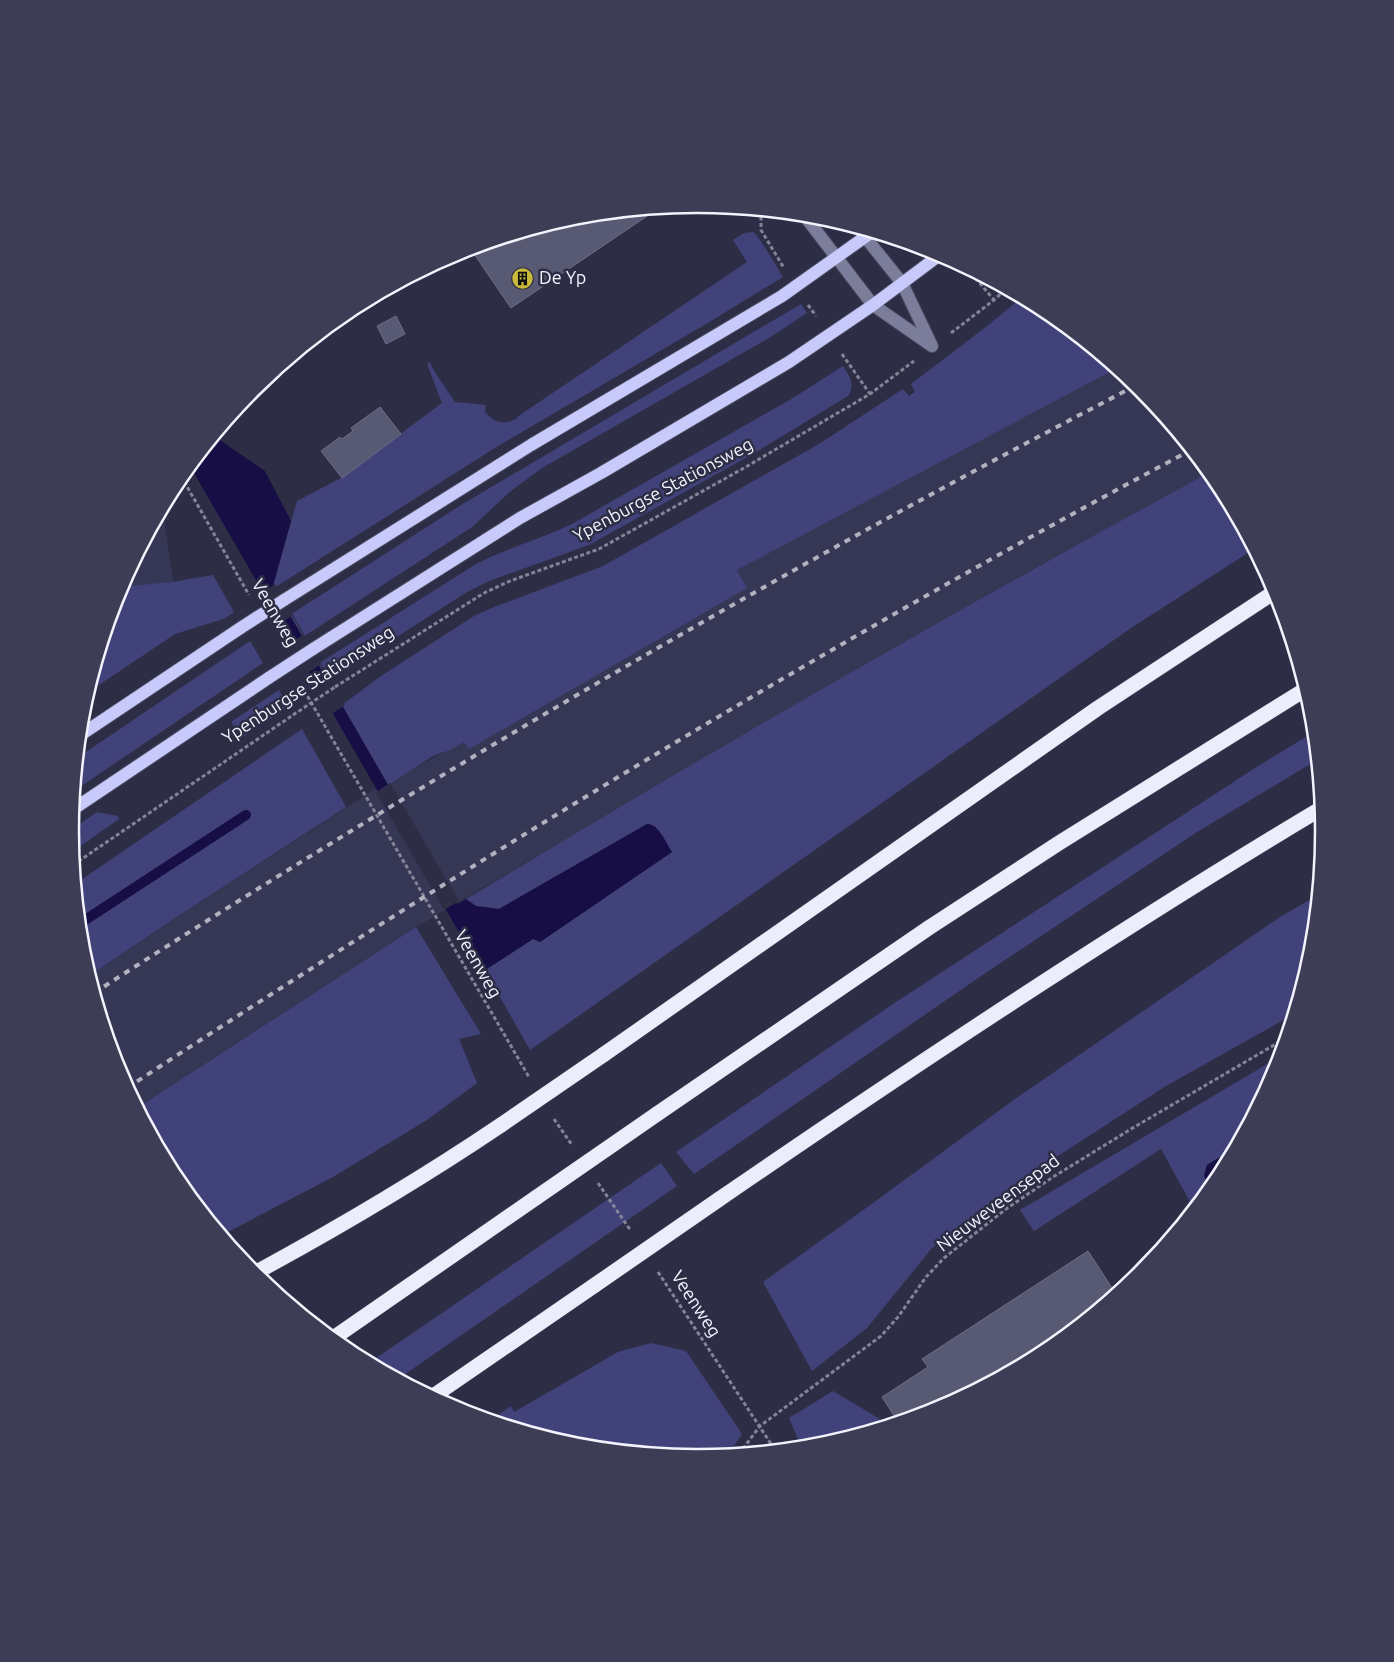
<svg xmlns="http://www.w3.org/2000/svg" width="1394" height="1662" viewBox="0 0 1394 1662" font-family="Ubuntu,sans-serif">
  <rect width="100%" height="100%" fill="#2d2e46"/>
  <g fill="#353755">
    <polygon points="1114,366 1141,388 1210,472 1033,569 884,653 416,927 137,1108 118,1071 89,976 175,918 386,782 430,760 661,629 747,588 737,570"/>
    <polygon points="162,507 178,613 91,681 118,591"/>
  </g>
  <g fill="#42427a">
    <path d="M753 232C759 235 777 268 783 277L711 321 498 446 274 588 273 585 297 501 341 478 442 403 427 364 430 362 434 371 455 402 486 405 485 412C495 424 504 425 518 418L517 417 747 262 733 240 744 233Z"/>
    <polygon points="1022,297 1046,310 1117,368 737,570 747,588 469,749 464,742 450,750 433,756 388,785 342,705 381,676 474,616 494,607 603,566 819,444 903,389 909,396 915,392 911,384 991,323"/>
    <polygon points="801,304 807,313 769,338 542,468 512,490 472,527 303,637 290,615 461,505"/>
    <path d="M843 366C849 376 856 384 848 396L758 451 589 545 489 581 467 592 328 681 318 664 476 564C507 548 541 539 572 524L793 398Z"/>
    <path d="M1210 472 1218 483 1254 549 1131 628 530 1050 487 974 482 972 533 939 540 942 672 852 655 827 647 824 499 909 476 906 466 899C553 847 641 794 729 743 888 650 1048 560 1210 472Z"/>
    <polygon points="213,575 234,612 226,618 175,634 87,693 97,658 100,657 99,652 120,587 172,582"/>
    <polygon points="250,641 263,663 74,791 77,758"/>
    <polygon points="279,690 288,707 241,738 231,722"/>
    <polygon points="302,729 346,807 175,918 89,976 82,953 75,884"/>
    <polygon points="1314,732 1317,760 1197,832 984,974 694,1174 676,1152 896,1002 1255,768"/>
    <polygon points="97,812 118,816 119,819 72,852 70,831"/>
    <polygon points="1318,895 1312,954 1294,1014 1166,1086 1024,1178 932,1248 867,1328 812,1371 763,1282 873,1203 1015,1099 1280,917"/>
    <polygon points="416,927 481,1034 459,1039 477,1083 427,1120 331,1178 222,1235 176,1179 137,1108"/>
    <polygon points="1281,1056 1276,1071 1235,1148 1207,1165 1204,1176 1211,1188 1194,1209 1161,1149 1034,1231 1020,1210"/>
    <polygon points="661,1163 677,1186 398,1379 369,1363"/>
    <polygon points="651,1343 686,1351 742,1434 728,1455 697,1458 574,1446 491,1420 511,1406 514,1412 618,1352"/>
    <polygon points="833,1391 878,1418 885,1426 819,1446 802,1448 789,1418"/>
  </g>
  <g fill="#160e45">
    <path d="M216 433 221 441 265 471 291 521 273 586 457 904 466 899 476 906 499 909 647 824C659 824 666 843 672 852L540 942 533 939 482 972 190 466Z"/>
    <polygon points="1235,1148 1218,1180 1211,1188 1204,1176 1207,1165"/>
  </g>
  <g fill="#2d2e46">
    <polygon points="275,584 345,705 330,715 315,689 329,680 320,665 306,674 289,644 303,635 292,616 278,624 260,594"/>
    <polygon points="390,783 459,901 444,910 376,792"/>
  </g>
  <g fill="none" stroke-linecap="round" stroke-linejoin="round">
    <polyline stroke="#160e45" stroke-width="10" points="79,924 246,815"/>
  </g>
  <g fill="#585a74" stroke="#6c6e89">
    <polygon points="659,208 511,308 470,248 575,216"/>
    <polygon points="396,316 405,334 386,344 377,326"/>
    <polygon points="286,361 289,367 264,379"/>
    <polygon points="380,407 401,434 342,478 321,451 340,437 342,439 353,431 351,428"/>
    <polygon points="1088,1251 1116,1294 1045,1352 967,1394 966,1391 952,1398 953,1402 937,1410 898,1422 882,1397 928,1367 922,1359"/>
  </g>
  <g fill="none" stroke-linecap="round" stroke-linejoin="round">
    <defs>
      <g id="minor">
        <polyline points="804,215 873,305 932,346"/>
        <polyline points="858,228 902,283 931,344"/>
      </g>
      <g id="major">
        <polyline points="284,600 531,445 782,296 872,232"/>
        <polyline points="313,649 520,518 601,473 789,362 873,305 941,254"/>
        <polyline points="79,736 242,627"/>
        <polyline points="72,810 270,677"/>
      </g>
      <g id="highway">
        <polyline points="603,1055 1098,708 1276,591"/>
        <polyline points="657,1114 930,927 1059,843 1306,689"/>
        <path d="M718 1200C916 1064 1116 931 1322 808"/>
        <path d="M253 1274C338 1228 421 1179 501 1125"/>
        <polyline points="332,1339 537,1197"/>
        <polyline points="432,1397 595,1285"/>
      </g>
    </defs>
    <use href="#minor" stroke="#494a5f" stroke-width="14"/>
    <use href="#major" stroke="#494a5f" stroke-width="14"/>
    <use href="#highway" stroke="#494a5f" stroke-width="16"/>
    <g stroke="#838495" stroke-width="3" stroke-dasharray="4 2.5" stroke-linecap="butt">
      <polyline points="761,210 761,230 784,268"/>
      <polyline points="967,268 994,300"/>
      <polyline points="808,305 816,316"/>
      <polyline points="951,333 994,300 1006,289"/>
      <polyline points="842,354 870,394"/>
      <polyline points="181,476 249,595"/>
      <polyline points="301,685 529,1077"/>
      <polyline points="335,687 484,593 510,581 599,549 744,468 870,394 914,361"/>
      <polyline points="73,865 293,715"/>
      <polyline points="554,1119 572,1145"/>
      <polyline points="598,1183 631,1231"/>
      <polyline points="658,1272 775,1450"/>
      <polyline points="739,1454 760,1426 881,1336 898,1317 926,1277 944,1258 1006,1209 1053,1177 1131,1129 1286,1038"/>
    </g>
    <use href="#minor" stroke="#7b7d9a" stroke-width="12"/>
    <use href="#major" stroke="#c7cafa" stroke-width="12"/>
    <use href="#highway" stroke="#ebedfb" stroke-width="15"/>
    <g stroke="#b1b2c0" stroke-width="4" stroke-dasharray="6 6" stroke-linecap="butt">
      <path d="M94 993C432 775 780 570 1137 385"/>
      <path d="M127 1088C473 861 826 644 1191 450"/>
    </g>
    <defs>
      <g id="major-bridge">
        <polyline points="242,627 284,600"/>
        <polyline points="270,677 313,649"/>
      </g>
      <g id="highway-bridge">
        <polyline points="501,1125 603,1055"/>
        <polyline points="537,1197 657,1114"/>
        <polyline points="595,1285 718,1200"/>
      </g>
    </defs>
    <use href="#major-bridge" stroke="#494a5f" stroke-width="14" stroke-linecap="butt"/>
    <use href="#highway-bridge" stroke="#494a5f" stroke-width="16" stroke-linecap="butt"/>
    <polyline stroke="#838495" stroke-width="3" stroke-dasharray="4 2.5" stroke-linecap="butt" points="293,715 335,687"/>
    <use href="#major-bridge" stroke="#c7cafa" stroke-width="12"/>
    <use href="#highway-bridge" stroke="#ebedfb" stroke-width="15"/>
  </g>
  <defs>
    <symbol id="building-disc" viewBox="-11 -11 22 22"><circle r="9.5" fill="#cbba39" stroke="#2d2e46"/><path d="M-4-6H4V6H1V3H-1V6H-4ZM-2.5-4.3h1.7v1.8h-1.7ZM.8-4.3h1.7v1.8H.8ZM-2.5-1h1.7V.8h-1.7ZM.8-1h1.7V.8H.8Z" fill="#111"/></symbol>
  </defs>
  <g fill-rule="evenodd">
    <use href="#building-disc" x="510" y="266" width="25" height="25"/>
  </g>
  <g text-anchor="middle" stroke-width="5" stroke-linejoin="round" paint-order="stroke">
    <g font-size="18" fill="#f2f3fc" stroke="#2d2e46" text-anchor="start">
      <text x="539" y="284">De Yp</text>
    </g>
    <g font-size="18" fill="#f2f3fc" stroke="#2d2e46">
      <text transform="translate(663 490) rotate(-28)" y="6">Ypenburgse Stationsweg</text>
      <text transform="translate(275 613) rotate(60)" y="6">Veenweg</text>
      <text transform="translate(308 685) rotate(-33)" y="6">Ypenburgse Stationsweg</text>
      <text transform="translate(478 964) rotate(60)" y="6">Veenweg</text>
      <text transform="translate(998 1203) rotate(-37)" y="6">Nieuweveensepad</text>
      <text transform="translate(696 1304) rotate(57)" y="6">Veenweg</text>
    </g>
  </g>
  <path d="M0 0H1394V1662H0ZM79 831a618 618 0 1 1 1236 0a618 618 0 1 1-1236 0Z" fill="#3d3e55" fill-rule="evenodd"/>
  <path fill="none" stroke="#f2f3fc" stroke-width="2.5" d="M79 831a618 618 0 1 1 1236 0a618 618 0 1 1-1236 0Z"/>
</svg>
